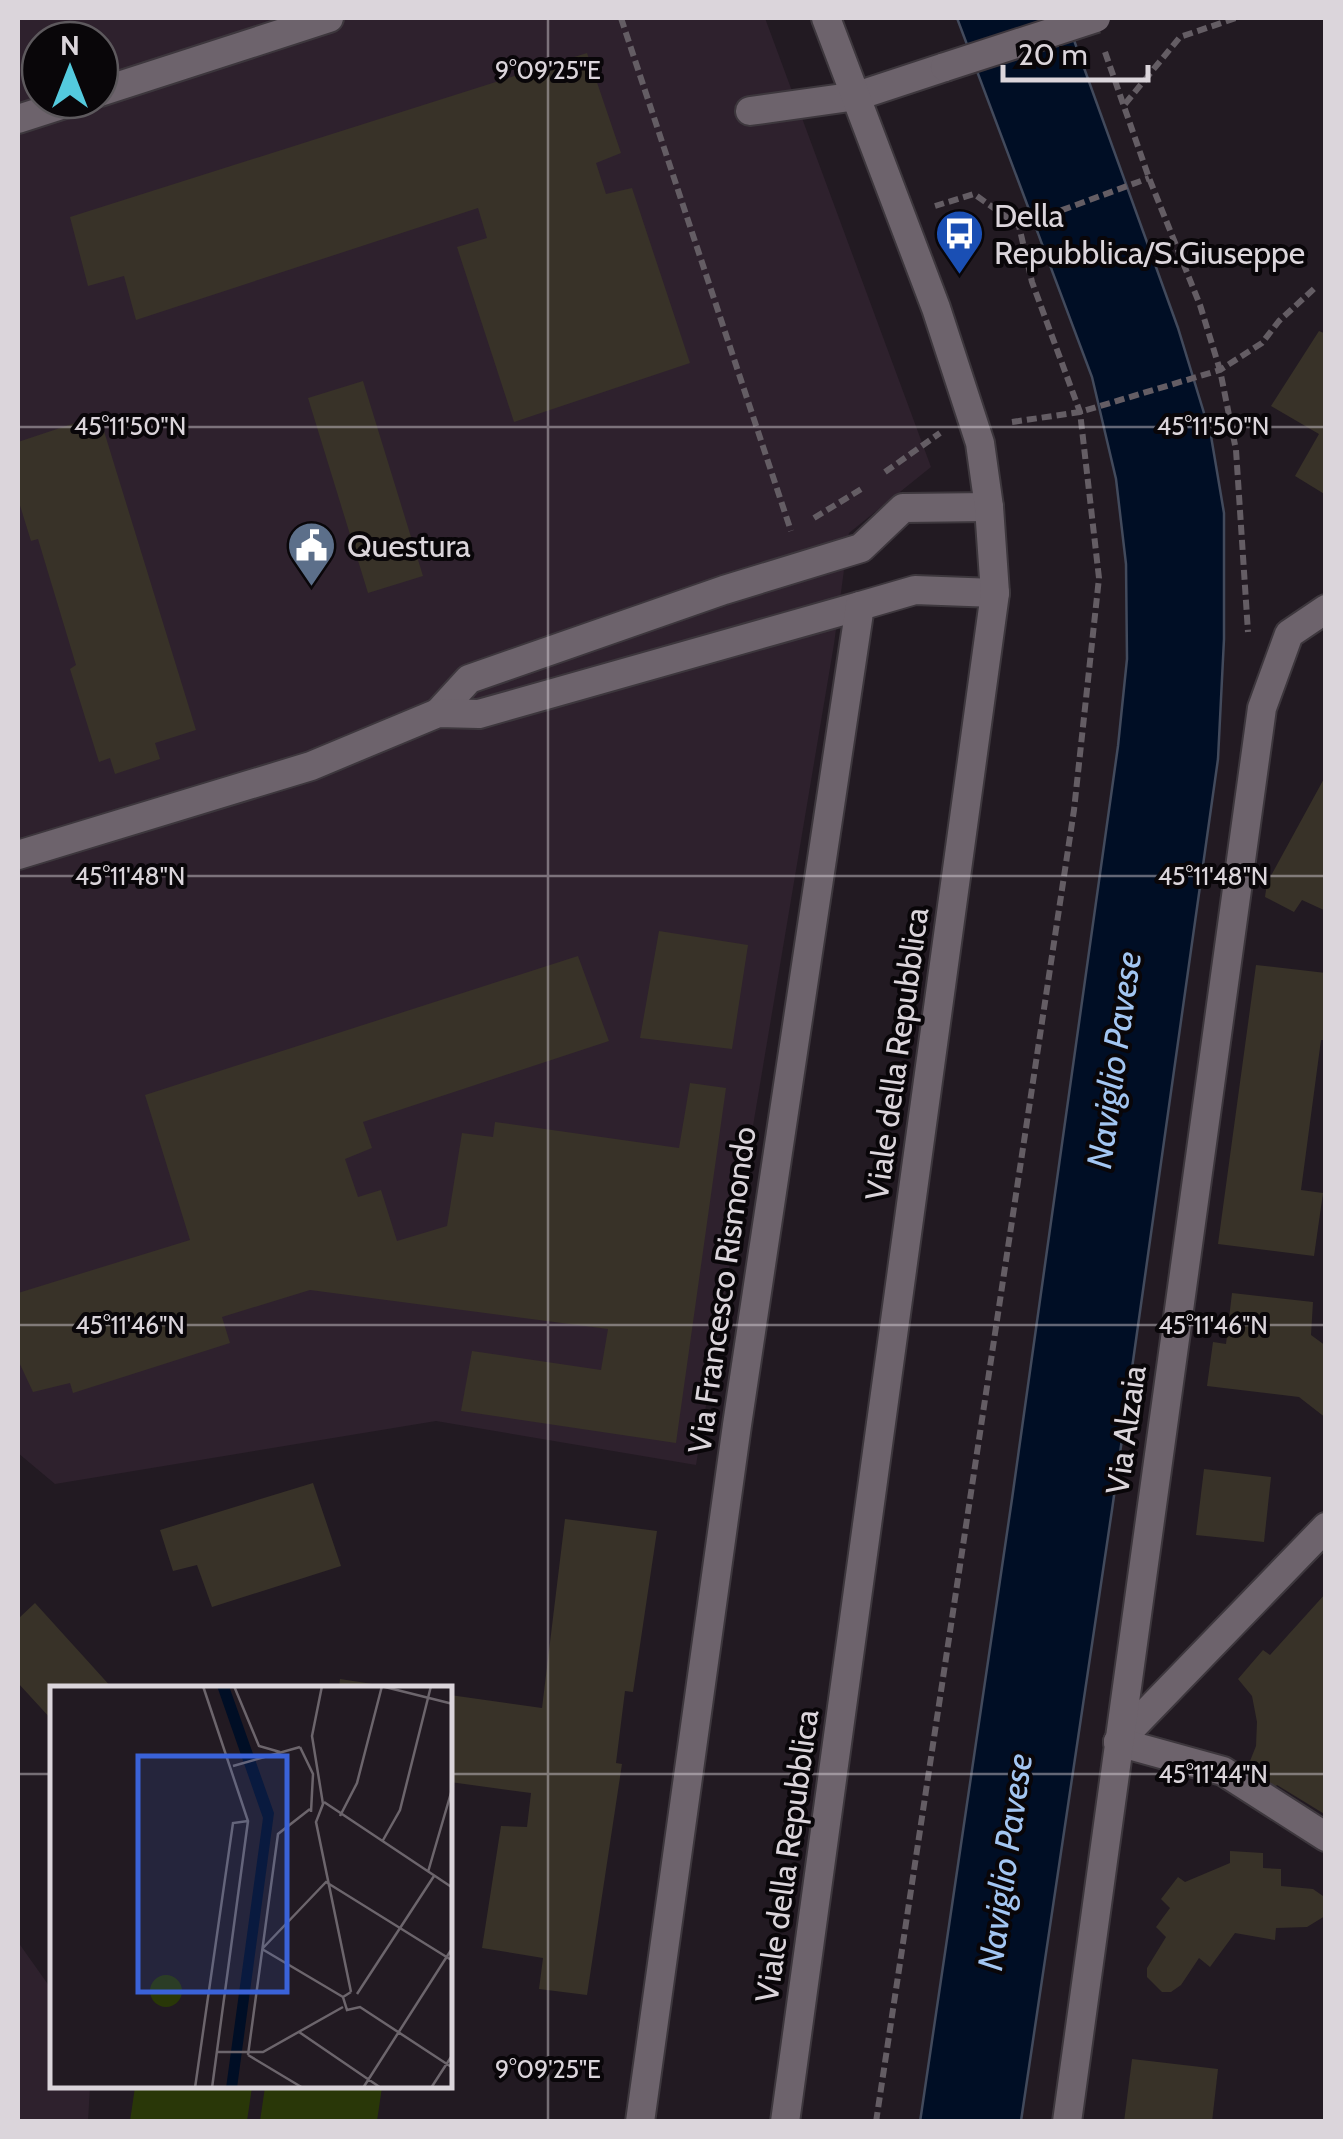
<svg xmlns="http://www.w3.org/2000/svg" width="1343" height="2139" viewBox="0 0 1343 2139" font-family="Cabin,sans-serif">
  <rect width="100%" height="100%" fill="#221a22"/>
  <g fill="#2e212d" fill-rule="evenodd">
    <path d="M18 18H765L931 467 849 533 834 644 696 1465 436 1421 55 1484 18 1453ZM40 40H100V100H40Z"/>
    <polygon points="18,1942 52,1990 52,2086 90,2087 88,2121 18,2121"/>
  </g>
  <g fill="#293708">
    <polygon points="135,2087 252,2087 247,2121 130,2121"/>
    <polygon points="265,2087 382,2087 377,2121 260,2121"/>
  </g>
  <polygon fill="#000e25" stroke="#424a5c" stroke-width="2.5" points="957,18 1066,18 1178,328 1211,436 1224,513 1224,639 1218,759 1112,1510 1021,2121 920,2122 1012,1499 1118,746 1127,659 1126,564 1116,479 1092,377"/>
  <g fill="#383228">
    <polygon points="587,53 621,153 596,163 606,194 632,188 690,363 514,422 457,247 487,238 478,208 136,320 124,276 88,286 70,217"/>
    <polygon points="1319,331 1326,334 1326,495 1295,476 1319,434 1271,406"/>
    <polygon points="363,381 423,576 368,593 308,398"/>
    <polygon points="99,415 196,730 155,743 160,759 115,774 110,758 99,762 70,669 76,665 38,539 31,541 18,499 18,442"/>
    <polygon points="1326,775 1326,911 1302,900 1294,912 1265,897 1267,883"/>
    <polygon points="659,931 748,945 732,1049 640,1038"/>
    <polygon points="578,956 609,1041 363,1122 372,1148 345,1159 358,1197 381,1190 397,1241 447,1226 462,1133 493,1137 495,1122 679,1148 690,1083 726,1088 676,1443 461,1411 472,1351 601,1370 608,1329 310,1290 222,1317 230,1343 73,1393 70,1383 33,1392 18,1360 18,1293 190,1240 145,1095"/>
    <polygon points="1256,965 1326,973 1326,1040 1321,1040 1301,1190 1323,1193 1314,1256 1218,1244"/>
    <polygon points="1232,1293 1313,1302 1311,1335 1326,1346 1326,1418 1299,1397 1207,1386 1213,1342 1226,1344"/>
    <polygon points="1204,1469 1271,1477 1264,1542 1196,1535"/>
    <polygon points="313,1483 341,1566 212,1607 197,1565 173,1571 160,1530"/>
    <polygon points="565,1519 657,1531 633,1692 625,1691 616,1763 622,1764 587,1995 539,1989 543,1958 482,1948 501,1826 527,1827 531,1793 450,1782 450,1695 542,1708"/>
    <polygon points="1326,1593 1326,1815 1277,1785 1274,1789 1246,1771 1256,1746 1257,1722 1252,1696 1238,1679 1263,1650 1270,1655"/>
    <polygon points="35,1603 113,1689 52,1689 52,1720 18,1683 18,1619"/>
    <polygon points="340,1679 392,1687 392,1689 339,1689"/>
    <polygon points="1230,1851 1263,1853 1263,1868 1281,1869 1281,1886 1313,1889 1323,1896 1325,1916 1307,1927 1276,1928 1275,1940 1235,1933 1210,1967 1199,1958 1181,1985 1171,1992 1162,1992 1147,1977 1147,1968 1166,1937 1156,1927 1170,1908 1161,1899 1178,1877 1185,1882 1230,1863"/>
    <polygon points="1132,2059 1218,2069 1212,2122 1124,2122"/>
  </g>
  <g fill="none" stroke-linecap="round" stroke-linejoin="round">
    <defs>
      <g id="service">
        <polyline points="100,92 329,18"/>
        <polyline points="750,111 857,96"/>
        <polyline points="18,119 77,100"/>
        <polyline points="438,713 469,679 724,590 861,548 903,508 989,507"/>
        <polyline points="18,855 311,766 438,713 479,714 860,606"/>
      </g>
      <g id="minor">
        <polyline points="1118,1742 1326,1527"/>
        <polyline points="1118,1742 1223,1771 1326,1837"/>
        <polyline points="640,2122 737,1425 860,606 915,590 995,593"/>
        <polyline points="1067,2122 1262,708 1289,634 1326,609"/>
      </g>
      <g id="tertiary">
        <polyline points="857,96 945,67"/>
        <polyline points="785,2122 995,593 989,507 980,443 936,308 826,18"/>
      </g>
    </defs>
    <use href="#service" stroke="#3d373d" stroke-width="32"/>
    <use href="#minor" stroke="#3d373d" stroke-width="32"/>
    <use href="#tertiary" stroke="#3d373d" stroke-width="32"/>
    <g stroke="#645d64" stroke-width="6" stroke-dasharray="10 5" stroke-linecap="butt">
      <polyline points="621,18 791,531"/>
      <polyline points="1105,52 1149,178 1200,305 1220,370 1236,450 1248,632"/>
      <polyline points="1125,104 1180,37 1236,18"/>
      <polyline points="1019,226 1149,178"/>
      <polyline points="1012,422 1080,412 1220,370 1262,343 1279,321 1317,286"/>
      <polyline points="885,472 940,433"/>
      <polyline points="814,518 863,488"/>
      <polyline points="876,2122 1074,810 1099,578 1080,412 1032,282 1019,226 974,194 935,206"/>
    </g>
    <use href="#service" stroke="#6d636c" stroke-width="28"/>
    <use href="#minor" stroke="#6d636c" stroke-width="28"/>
    <use href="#tertiary" stroke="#6d636c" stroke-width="28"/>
    <defs>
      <polyline id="tertiary-bridge" points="945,67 1096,18"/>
    </defs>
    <use href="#tertiary-bridge" stroke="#3d373d" stroke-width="32" stroke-linecap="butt"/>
    <use href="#tertiary-bridge" stroke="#6d636c" stroke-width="28"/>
  </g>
  <path fill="none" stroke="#dbd5db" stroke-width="2.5" stroke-opacity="0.45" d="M548 18V2122M18 427H1326M18 876H1326M18 1325H1326M18 1774H52M450 1774H1326"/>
  <defs>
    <symbol id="bus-pin" viewBox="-11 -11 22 30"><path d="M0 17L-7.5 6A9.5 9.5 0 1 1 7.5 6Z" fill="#1a4fb4" stroke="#090609"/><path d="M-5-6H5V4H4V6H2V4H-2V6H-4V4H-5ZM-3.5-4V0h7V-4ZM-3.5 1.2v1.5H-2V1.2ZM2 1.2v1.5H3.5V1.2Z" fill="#fff"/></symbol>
    <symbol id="civic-pin" viewBox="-11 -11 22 30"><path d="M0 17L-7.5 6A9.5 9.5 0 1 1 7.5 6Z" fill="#5c6f8a" stroke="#090609"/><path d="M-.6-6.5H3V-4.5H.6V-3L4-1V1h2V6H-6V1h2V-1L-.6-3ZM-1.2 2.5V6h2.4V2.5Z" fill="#fff"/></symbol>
  </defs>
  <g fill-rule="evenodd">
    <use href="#bus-pin" x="932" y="206" width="55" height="75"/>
    <use href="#civic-pin" x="284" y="518" width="55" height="75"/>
  </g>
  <g text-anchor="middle" stroke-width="8" stroke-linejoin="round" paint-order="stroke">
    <g font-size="32" fill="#dbd5db" stroke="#090609" text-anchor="start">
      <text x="994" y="227">Della<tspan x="994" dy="37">Repubblica/S.Giuseppe</tspan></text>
      <text x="347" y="557">Questura</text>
    </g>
    <g font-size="32" fill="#dbd5db" stroke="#090609">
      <text transform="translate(897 1054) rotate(-82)" y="11">Viale della Repubblica</text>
      <text transform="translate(722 1290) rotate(-82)" y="11">Via Francesco Rismondo</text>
      <text transform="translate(1126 1430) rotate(-82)" y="11">Via Alzaia</text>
      <text transform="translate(787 1856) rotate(-82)" y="11">Viale della Repubblica</text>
    </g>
    <g font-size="35" font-style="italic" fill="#a3c6f2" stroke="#090609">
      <text transform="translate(1114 1060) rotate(-82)" y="12">Naviglio Pavese</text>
      <text transform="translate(1005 1862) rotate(-82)" y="12">Naviglio Pavese</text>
    </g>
  </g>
  <g transform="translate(50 1686)">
    <rect width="402" height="402" fill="#221a22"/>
    <path d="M100 305a16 16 0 1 1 32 0a16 16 0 1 1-32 0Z" fill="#293708"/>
    <path d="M167 0H179L224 127 187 402H176L213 132Z" fill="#000e25"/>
    <path fill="none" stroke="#6c656c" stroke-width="2.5" d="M153 0 198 135 162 402M184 0 209 60 230 66M272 0 262 50 273 118 266 136 301 306M331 0 403 18M250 61 263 88 261 126M183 80 250 61M274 116 403 202M290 130 307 97 332 0M332 156 350 124 381 0M378 186 403 100M213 262 276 196 403 275M212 263 293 311M301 306 293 311 297 324 310 321 403 382M307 308 384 190M249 346 331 402M167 366H213L293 321M198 369 228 148 260 123M198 369 253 402M145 402 183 137 198 135M313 402 403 261M381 402 403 368"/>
    <path fill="#3a62d8" fill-opacity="0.15" stroke="#3a62d8" stroke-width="5" d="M88 70H237V306H88Z"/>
    <rect width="402" height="402" fill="none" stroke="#dbd5db" stroke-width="5"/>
  </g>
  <g font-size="25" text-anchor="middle" fill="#dbd5db" stroke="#090609" stroke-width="8" stroke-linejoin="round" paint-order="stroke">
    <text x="548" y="79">9°09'25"E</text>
    <text x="130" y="435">45°11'50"N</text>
    <text x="1213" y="435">45°11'50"N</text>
    <text x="130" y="885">45°11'48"N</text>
    <text x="1213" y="885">45°11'48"N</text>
    <text x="130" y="1334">45°11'46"N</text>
    <text x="1213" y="1334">45°11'46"N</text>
    <text x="1213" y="1783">45°11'44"N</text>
    <text x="548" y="2078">9°09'25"E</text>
  </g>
  <rect width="1343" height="2139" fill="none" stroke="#dbd5db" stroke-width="40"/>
  <g transform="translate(70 70)"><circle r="48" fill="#090609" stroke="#5d595d" stroke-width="2.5"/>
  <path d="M0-8L18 38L0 25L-18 38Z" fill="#54cade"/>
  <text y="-15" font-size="28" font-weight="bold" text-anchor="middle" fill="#dbd5db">N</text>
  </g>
  <path d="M1003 65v15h145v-15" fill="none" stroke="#dbd5db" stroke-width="5"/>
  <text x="1018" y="65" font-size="30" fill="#dbd5db" stroke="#090609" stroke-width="8" paint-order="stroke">20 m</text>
</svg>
